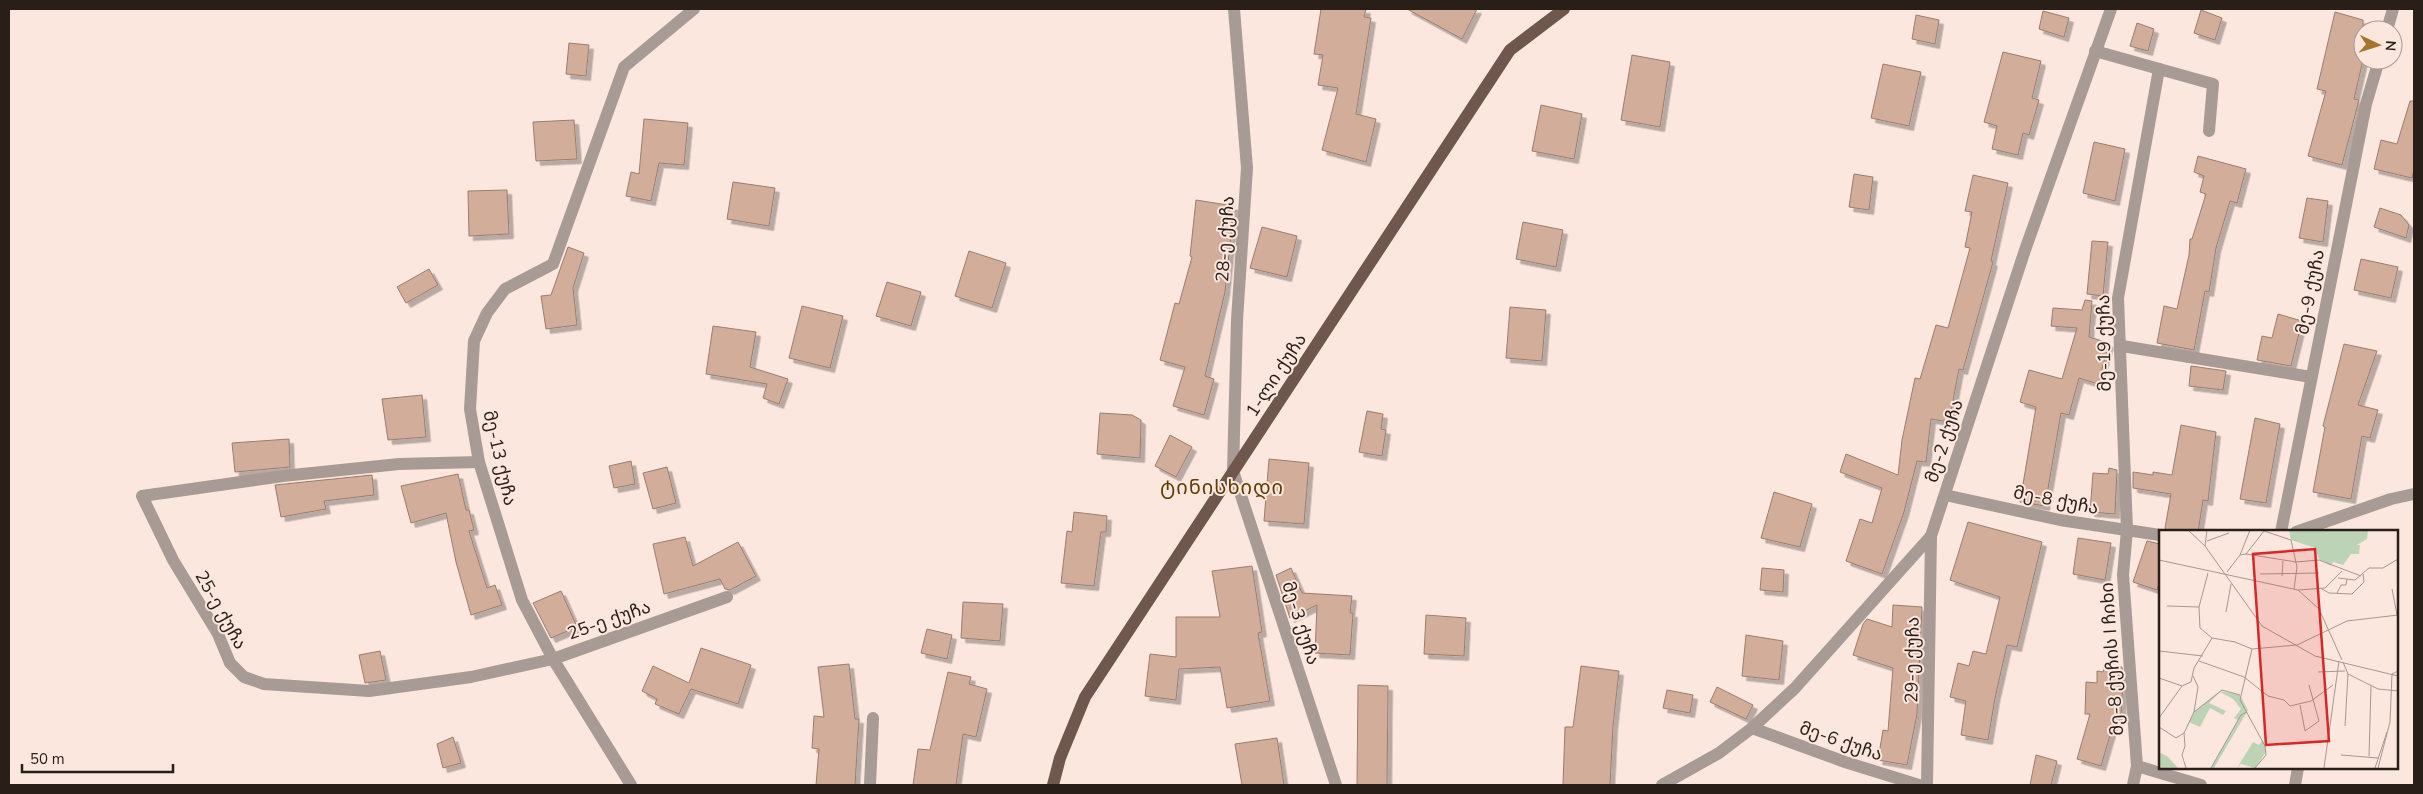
<svg xmlns="http://www.w3.org/2000/svg" width="2423" height="794" viewBox="0 0 2423 794" font-family="'Nunito Sans','Noto Sans Georgian',sans-serif">
  <defs>
    <filter id="shadow"><feDropShadow dx="4.5" dy="4.5" stdDeviation="0" flood-color="#0004"/></filter>
  </defs>
  <rect width="100%" height="100%" fill="#fbe7de"/>
  <g fill="#d1ad9a" stroke="#9a7d6f" filter="url(#shadow)">
    <polygon points="1321,9 1366,9 1364,17 1371,18 1356,114 1376,119 1366,162 1322,150 1338,88 1318,85 1323,55 1314,54"/>
    <polygon points="1407,9 1477,9 1462,39"/>
    <polygon points="2201,10 2222,18 2215,40 2194,33"/>
    <polygon points="2043,11 2069,18 2064,37 2039,29"/>
    <polygon points="2335,12 2363,20 2363,60 2354,99 2359,100 2342,165 2308,156 2326,91 2317,89"/>
    <polygon points="1916,15 1939,20 1935,44 1912,39"/>
    <polygon points="2137,23 2154,29 2148,51 2130,46"/>
    <polygon points="569,43 589,45 586,76 566,74"/>
    <polygon points="2003,52 2041,61 2032,98 2039,100 2029,135 2023,133 2018,155 1992,149 1997,126 1984,122"/>
    <polygon points="1632,55 1670,62 1660,127 1621,120"/>
    <polygon points="1883,64 1921,72 1909,126 1871,118"/>
    <polygon points="2410,101 2414,101 2414,170 2412,178 2374,169 2381,140 2397,144"/>
    <polygon points="1541,105 1582,114 1574,159 1532,151"/>
    <polygon points="644,119 688,123 684,165 659,163 651,201 626,196 631,172 639,174"/>
    <polygon points="574,120 577,159 536,161 533,122"/>
    <polygon points="2094,142 2125,149 2115,201 2083,193"/>
    <polygon points="2198,156 2246,169 2237,203 2230,201 2216,248 2209,292 2205,291 2194,350 2157,343 2164,306 2177,309 2189,255 2190,239 2192,239 2206,194 2200,192 2204,176 2194,172"/>
    <polygon points="1854,174 1873,177 1869,210 1849,207"/>
    <polygon points="1973,175 2008,183 1991,261 1993,262 1963,370 1959,369 1949,422 1931,419 1926,462 1917,461 1904,512 1882,574 1846,561 1860,519 1872,523 1882,488 1840,472 1846,454 1898,475 1902,440 1915,378 1920,379 1936,325 1948,328 1970,248 1965,247 1972,212 1965,211"/>
    <polygon points="733,182 775,188 769,226 727,219"/>
    <polygon points="507,190 509,234 469,236 468,191"/>
    <polygon points="2307,198 2328,201 2323,242 2299,238"/>
    <polygon points="1196,200 1234,206 1225,292 1205,376 1214,379 1204,415 1173,406 1185,367 1160,360 1175,303 1179,304 1192,257 1190,256"/>
    <polygon points="2380,208 2401,215 2409,225 2406,238 2374,227"/>
    <polygon points="1523,222 1563,230 1556,267 1516,259"/>
    <polygon points="1262,227 1297,236 1287,277 1250,268"/>
    <polygon points="2092,241 2108,242 2103,296 2087,294"/>
    <polygon points="568,247 584,253 573,288 577,325 546,329 541,296 551,295"/>
    <polygon points="969,251 1006,263 992,308 955,296"/>
    <polygon points="2361,259 2398,267 2391,298 2354,290"/>
    <polygon points="429,269 438,285 406,303 397,287"/>
    <polygon points="887,282 921,292 911,326 876,316"/>
    <polygon points="2085,300 2092,301 2089,337 2109,343 2098,384 2079,378 2069,415 2061,413 2045,506 2020,502 2036,407 2020,402 2029,370 2062,379 2077,328 2051,326 2053,308 2082,310"/>
    <polygon points="802,306 843,316 830,368 789,358"/>
    <polygon points="1510,307 1546,310 1542,361 1506,358"/>
    <polygon points="2278,314 2302,321 2291,366 2257,360 2262,336 2272,338"/>
    <polygon points="713,326 756,332 750,367 788,379 779,404 763,398 767,384 706,374"/>
    <polygon points="2344,344 2377,351 2358,405 2378,410 2370,438 2362,436 2351,499 2313,492 2325,427 2323,426"/>
    <polygon points="2191,366 2226,371 2223,390 2189,386"/>
    <polygon points="422,395 426,437 388,440 382,399"/>
    <polygon points="1367,411 1383,414 1381,429 1386,430 1382,456 1359,452"/>
    <polygon points="1100,413 1132,415 1141,420 1140,458 1097,454"/>
    <polygon points="2255,418 2280,424 2266,503 2240,499"/>
    <polygon points="2181,425 2216,432 2208,501 2203,500 2198,532 2167,532 2165,528 2171,494 2133,488 2133,472 2153,475 2153,472 2172,475"/>
    <polygon points="1170,435 1192,447 1176,477 1155,466"/>
    <polygon points="289,439 290,467 235,472 232,443"/>
    <polygon points="1269,459 1309,463 1304,524 1264,521"/>
    <polygon points="631,461 635,484 614,488 609,466"/>
    <polygon points="667,467 676,503 653,509 643,473"/>
    <polygon points="2109,468 2117,470 2115,514 2090,512 2093,473 2108,474"/>
    <polygon points="458,474 466,510 469,510 474,530 469,531 487,588 495,585 502,605 471,615 456,562 446,513 411,523 401,486"/>
    <polygon points="372,475 374,495 324,501 326,509 281,517 275,485"/>
    <polygon points="1774,492 1812,504 1800,547 1761,538"/>
    <polygon points="1074,512 1107,516 1106,532 1101,532 1094,586 1061,583 1067,531 1072,532"/>
    <polygon points="1968,522 2042,542 2017,647 2007,645 1995,698 1988,740 1961,735 1966,701 1950,697 1958,663 1969,666 1973,651 1986,654 2000,597 1950,580"/>
    <polygon points="685,537 693,566 738,542 756,576 730,590 725,589 720,579 664,594 653,544"/>
    <polygon points="2078,538 2111,543 2105,580 2073,574"/>
    <polygon points="2147,541 2160,544 2160,579 2157,590 2133,582"/>
    <polygon points="1252,566 1262,632 1258,633 1270,701 1227,708 1220,667 1179,669 1176,700 1145,696 1150,654 1176,657 1176,617 1220,617 1212,571"/>
    <polygon points="1291,568 1302,593 1352,596 1350,613 1353,613 1350,655 1315,653 1317,605 1290,618 1276,575"/>
    <polygon points="1762,568 1784,570 1783,592 1760,590"/>
    <polygon points="561,591 577,627 551,638 533,603"/>
    <polygon points="963,602 1003,604 1000,641 961,638"/>
    <polygon points="1893,605 1922,607 1917,714 1907,765 1878,760 1883,730 1888,731 1893,668 1853,655 1863,624 1867,619 1892,627"/>
    <polygon points="1426,615 1466,618 1464,656 1424,654"/>
    <polygon points="927,629 952,635 947,659 921,653"/>
    <polygon points="1746,635 1783,641 1779,680 1742,676"/>
    <polygon points="701,648 751,665 738,704 691,689 679,714 655,704 657,699 642,691 653,666 689,683"/>
    <polygon points="380,651 386,680 365,683 359,655"/>
    <polygon points="849,664 855,719 859,719 855,785 816,785 819,749 812,748 814,716 824,717 818,667"/>
    <polygon points="1581,666 1619,671 1613,726 1610,785 1563,785 1565,727 1573,727"/>
    <polygon points="2105,666 2122,667 2123,681 2121,715 2116,715 2101,766 2077,759 2090,714 2085,714 2086,682 2097,683 2097,671 2103,672"/>
    <polygon points="948,672 971,677 969,684 987,689 976,737 963,734 956,785 913,785 918,749 930,750"/>
    <polygon points="1358,685 1388,686 1387,785 1357,785"/>
    <polygon points="1717,687 1753,705 1746,719 1710,702"/>
    <polygon points="1667,690 1693,695 1690,713 1663,708"/>
    <polygon points="453,737 461,763 443,768 437,744"/>
    <polygon points="1277,738 1284,785 1242,785 1235,744"/>
    <polygon points="2036,755 2057,761 2051,785 2030,785"/>
  </g>
  <g fill="none" stroke-linecap="round" stroke-linejoin="round">
    <g stroke="#a89a94" stroke-width="12">
      <polyline points="1234,9 1247,168 1237,320 1233,471 1336,785"/>
      <polyline points="2387,30 2393,9"/>
      <polyline points="2095,51 2213,84 2209,131"/>
      <polyline points="2122,346 2311,377"/>
      <polyline points="479,462 399,464 283,476 142,496 173,560 218,634 230,663 244,677 264,684 369,691 471,677 553,659 727,597"/>
      <polyline points="1945,495 2060,520 2160,535"/>
      <polyline points="2281,532 2366,104 2379,60"/>
      <polyline points="2296,532 2391,499 2414,494"/>
      <polyline points="1752,728 1845,762 1919,785"/>
      <polyline points="2137,766 2201,785"/>
      <polyline points="631,785 553,659 522,600 479,462 470,409 474,341 487,313 505,289 553,264 624,67 694,9"/>
      <polyline points="870,785 873,718"/>
      <polyline points="1662,785 1719,753 1752,728 1795,688 1931,536 2025,250 2111,9"/>
      <polyline points="1927,785 1931,536"/>
      <polyline points="2133,785 2137,766 2123,575 2127,530 2118,298 2159,69"/>
      <polyline points="2295,785 2298,768"/>
    </g>
    <polyline stroke="#6f574d" stroke-width="12" points="1053,785 1060,758 1085,697 1510,50 1564,9"/>
  </g>
  <g text-anchor="middle" stroke-width="4" stroke-linejoin="round" paint-order="stroke">
    <g font-size="18" fill="#291e18" stroke="#fbe7de">
      <text transform="translate(1225 239) rotate(-86)" y="6">28-ე ქუჩა</text>
      <text transform="translate(2310 292) rotate(-79)" y="6">მე-9 ქუჩა</text>
      <text transform="translate(2104 343) rotate(-91)" y="6">მე-19 ქუჩა</text>
      <text transform="translate(1276 375) rotate(-57)" y="6">1-ლი ქუჩა</text>
      <text transform="translate(1944 441) rotate(-72)" y="6">მე-2 ქუჩა</text>
      <text transform="translate(500 458) rotate(77)" y="6">მე-13 ქუჩა</text>
      <text transform="translate(2056 500) rotate(11)" y="6">მე-8 ქუჩა</text>
      <text transform="translate(221 610) rotate(61)" y="6">25-ე ქუჩა</text>
      <text transform="translate(609 620) rotate(-19)" y="6">25-ე ქუჩა</text>
      <text transform="translate(1301 623) rotate(72)" y="6">მე-3 ქუჩა</text>
      <text transform="translate(2112 659) rotate(-94)" y="6">მე-8 ქუჩის I ჩიხი</text>
      <text transform="translate(1912 660) rotate(-89)" y="6">29-ე ქუჩა</text>
      <text transform="translate(1841 741) rotate(19)" y="6">მე-6 ქუჩა</text>
    </g>
    <g font-size="20" letter-spacing="1" fill="#5f3e06" stroke="#fbe7de">
      <text x="1222" y="494">ტინისხიდი</text>
    </g>
  </g>
  <g transform="translate(2159 530)">
    <rect width="239" height="239" fill="#fbe7de"/>
    <path d="M130 0H209L208 9 198 15H201L200 24H192L184 35 174 32 172 36 160 29 156 18 132 10ZM61 161 81 165 89 180 55 238H52L79 190 75 188 82 179 74 169 61 162 50 173 67 181 64 185 51 178 41 197 30 192 35 182ZM104 210 107 222 96 238 82 234 78 238 94 212 100 215ZM0 222 9 227 19 238H0Z" fill="#bdd3b5"/>
    <path fill="none" stroke="#a7978f" stroke-width="1" d="M29 0 46 16 103 96 156 126 239 146M105 1 132 10 138 37 135 59M48 11 70 3M46 16 48 0M87 24 105 1M81 25 91 0M0 30 139 60 160 79 183 130M68 42 81 25 87 24 137 32 160 30 202 46M49 43 40 77 41 98 53 108M101 44 160 43M123 46 124 31M179 48 196 50 210 38H224L239 29M163 59 170 63 193 64 205 52 204 44M233 59 238 85M139 60 166 58 183 41M178 63 182 55H187L188 49M8 76 40 77M67 82 72 54M53 108 76 112 93 119M93 119 138 115 188 91 239 85M93 119 81 170 106 216 107 225 96 238M0 121 44 126M40 131 85 147 109 166 125 170 131 176 152 171 174 155M184 132 189 144 219 159 239 161M159 142 186 141M34 146 39 157 35 182M0 148 23 156 32 152 35 138 53 108M141 175 146 201 160 191 150 155M0 188 23 156M186 196 189 144M0 197 17 208 25 203M182 225 219 228M210 226 212 156M27 238 23 225 26 216 25 203 35 182 63 160 81 165M52 238 82 185 88 182M165 238 180 131M216 238 228 202M219 238 231 192 233 144 239 141"/>
    <path fill="#d62828" fill-opacity="0.15" stroke="#d62828" stroke-width="2.5" d="M156 19 170 211 107 215 94 24Z"/>
    <rect width="239" height="239" fill="none" stroke="#291e18" stroke-width="2.5"/>
  </g>
  <rect width="2423" height="794" fill="none" stroke="#291e18" stroke-width="20"/>
  <g transform="translate(2378 45) rotate(94)"><circle r="24" fill="#fbe7de" stroke="#a7978f"/>
  <path d="M0-4L9 19L0 12L-9 19Z" fill="#a6742a"/>
  <text y="-8" font-size="14" font-weight="bold" text-anchor="middle" fill="#291e18">N</text>
  </g>
  <path d="M22 764v8h151v-8" fill="none" stroke="#291e18" stroke-width="2.5"/>
  <text x="30" y="764" font-size="15" fill="#291e18" stroke="#fbe7de" stroke-width="4" paint-order="stroke">50 m</text>
</svg>
